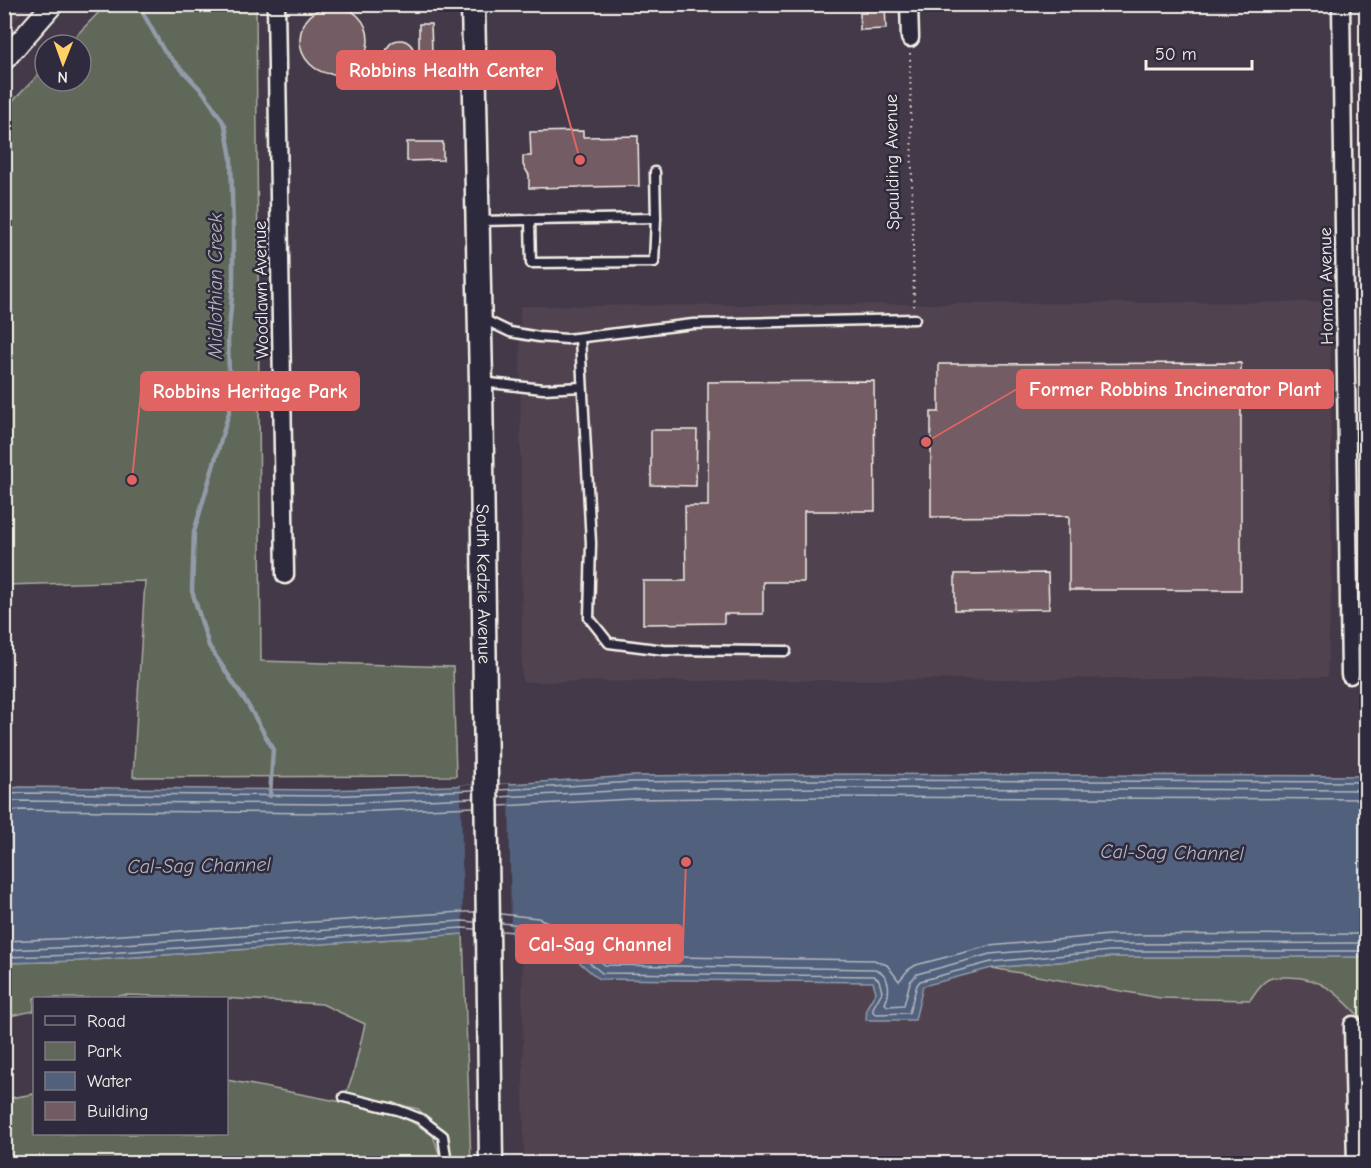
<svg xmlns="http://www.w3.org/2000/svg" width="1371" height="1168" viewBox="0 0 1371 1168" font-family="'Comic Neue',sans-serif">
  <rect width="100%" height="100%" fill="#433948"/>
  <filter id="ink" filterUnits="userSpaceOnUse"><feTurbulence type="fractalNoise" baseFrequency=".0167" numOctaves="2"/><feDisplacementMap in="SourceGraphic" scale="12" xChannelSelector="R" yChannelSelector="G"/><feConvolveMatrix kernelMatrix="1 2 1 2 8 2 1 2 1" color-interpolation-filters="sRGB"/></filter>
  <g filter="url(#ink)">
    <g fill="#514350">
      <polygon points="5,4 21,5 24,11 5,31"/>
      <polygon points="1330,302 1332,578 1327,677 522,682 520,306"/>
      <polygon points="1365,957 1366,1163 524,1163 522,959"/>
    </g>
    <g fill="#61675a" stroke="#aaaca1" stroke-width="1.5">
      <polygon points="106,5 256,5 261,661 453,667 456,776 133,777 145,581 5,585 4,378 8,378 6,108 45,68 45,81 81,81 81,45 67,45"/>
      <polygon points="463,934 471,1163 450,1163 447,1136 418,1109 346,1093 353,1075 365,1024 322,1004 221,998 124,995 105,998 34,998 34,1011 5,1017 4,963 79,961"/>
      <path d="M1111 957H1366V1163V1024C1342 998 1326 977 1288 977 1282 977 1274 976 1269 979 1261 982 1255 993 1250 1000L1160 998 992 968Z"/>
      <polygon points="227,1080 342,1102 406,1118 433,1135 442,1163 5,1163 5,1099 34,1094 34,1134 226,1134"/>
    </g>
    <polygon fill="#51617c" stroke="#929ba7" stroke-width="1.5" points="819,774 1366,776 1366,957 1111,957 992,968 923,986 915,1020 866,1020 867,1007 876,992 873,982 599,979 573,957 529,938 463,934 79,961 5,963 4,789 20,787 326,790 509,784 633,776"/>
    <polygon fill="#433948" points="509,784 511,940 463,937 461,785"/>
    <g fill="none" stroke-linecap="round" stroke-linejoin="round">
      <g stroke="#b3b7bd" stroke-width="1.5">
        <polyline points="499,790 633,782 819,780 1366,782"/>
        <polyline points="4,795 21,793 326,796 473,790"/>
        <polyline points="499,797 633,790 819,788 1366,790"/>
        <polyline points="4,802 21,801 326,804 474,798"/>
        <polyline points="499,806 633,799 819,797 1366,799"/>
        <polyline points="4,811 22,810 326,813 474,807"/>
        <polyline points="501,914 538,918 584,937 608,956 874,960 887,965 899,981 908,970 916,965 989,946 1109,935 1366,934"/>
        <path d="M501 923 534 926 580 945 605 965 875 969C890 974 891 991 885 1004L888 1006 904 1005 910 982 917 974 990 954 1109 944 1366 943"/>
        <polyline points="501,931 531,933 576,952 602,973 874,976 879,980 882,992 873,1008 873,1012 876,1014 909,1013 917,985 920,981 991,962 1110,951 1366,951"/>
        <polyline points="4,941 78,938 461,912 475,912"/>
        <polyline points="4,950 79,947 462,921 475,922"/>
        <polyline points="4,957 79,955 462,928 475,929"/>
      </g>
      <polyline stroke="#929ba7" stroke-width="4.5" points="143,13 164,51 204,93 225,125 231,158 233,228 233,285 228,340 230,409 194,532 192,591 209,646 248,705 273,749 270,796"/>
    </g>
    <g fill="#735b63" stroke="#f4f1e8" stroke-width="1.5">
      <polygon points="866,4 885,4 886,29 860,30 860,13 866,13"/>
      <circle cx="334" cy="40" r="34"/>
      <polygon points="419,24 431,24 432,51 419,51"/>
      <circle cx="400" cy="54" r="14"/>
      <polygon points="583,131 583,137 638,136 639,186 529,188 529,175 523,165 523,156 531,156 530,132"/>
      <polygon points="407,142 443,142 443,160 407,161"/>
      <polygon points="1241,363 1241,590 1069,590 1069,516 931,517 931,412 939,412 939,364"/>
      <polygon points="874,381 875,511 804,511 804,582 763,582 763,614 724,614 724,623 643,624 643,581 686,581 685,506 708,506 708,382"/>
      <polygon points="651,430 697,430 696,486 651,485"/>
      <polygon points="1048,573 1049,609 955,610 955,574"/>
    </g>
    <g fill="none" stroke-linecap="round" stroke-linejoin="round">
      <defs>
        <g id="service">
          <polyline points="530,220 531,263 654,262 656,218 655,172"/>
          <polyline points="478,221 656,218"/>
          <polyline points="483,319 510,332 539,337 567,339 693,324 915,319"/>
          <polyline points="580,338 591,543 589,618 609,643 664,650 786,651"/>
          <polyline points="481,382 543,389 582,387"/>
          <polyline points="344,1097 398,1110 421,1119 443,1136 447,1164"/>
        </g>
        <g id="minor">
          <polyline points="276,4 285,575"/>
          <polyline points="909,4 910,38"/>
          <polyline points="1341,4 1350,675"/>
          <polyline points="1353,1025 1356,1164"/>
        </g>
        <polyline id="tertiary" points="4,60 53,4"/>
        <g id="secondary">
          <path id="s1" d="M473 4 481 382 491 1164"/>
        </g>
      </defs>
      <use href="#service" stroke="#f4f1e8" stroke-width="13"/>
      <use href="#minor" stroke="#f4f1e8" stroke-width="21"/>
      <use href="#tertiary" stroke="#f4f1e8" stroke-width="24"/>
      <use href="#secondary" stroke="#f4f1e8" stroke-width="27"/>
      <polyline stroke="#f4f1e8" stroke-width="2" stroke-dasharray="1.5 4.5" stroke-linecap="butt" points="910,53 914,308"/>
      <use href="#service" stroke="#2f2a3d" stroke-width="8"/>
      <use href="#minor" stroke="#2f2a3d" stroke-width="16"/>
      <use href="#tertiary" stroke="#2f2a3d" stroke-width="20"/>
      <use href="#secondary" stroke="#2f2a3d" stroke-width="22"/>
    </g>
  </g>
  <g text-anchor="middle" stroke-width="5" stroke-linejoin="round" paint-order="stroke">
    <g font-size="18" fill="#f4f1e8" stroke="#2f2a3d">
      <text transform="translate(892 162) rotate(-91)" y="6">Spaulding Avenue</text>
      <text transform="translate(1326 286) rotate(-91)" y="6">Homan Avenue</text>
      <text transform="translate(261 290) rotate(-91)" y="6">Woodlawn Avenue</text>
      <text dy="6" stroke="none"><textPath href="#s1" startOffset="580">South Kedzie Avenue</textPath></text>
    </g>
    <g font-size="20" font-style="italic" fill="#b3b7bd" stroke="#2f2a3d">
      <text transform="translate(215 286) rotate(-90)" y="7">Midlothian Creek</text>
      <text transform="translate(1172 852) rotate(1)" y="7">Cal-Sag Channel</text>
      <text transform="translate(199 865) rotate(-1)" y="7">Cal-Sag Channel</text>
    </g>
  </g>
  <path fill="none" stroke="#df6462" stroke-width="2" d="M580 160L555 70M926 442L1017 389M132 480L141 391M686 862L683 944"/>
  <g fill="#df6462" stroke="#2f2a3d" stroke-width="2">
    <circle cx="580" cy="160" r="6"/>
    <circle cx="926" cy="442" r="6"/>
    <circle cx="132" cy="480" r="6"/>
    <circle cx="686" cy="862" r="6"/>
  </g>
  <g fill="#df6462" stroke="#df6462" stroke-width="2">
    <rect x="337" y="51" width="218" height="38" rx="6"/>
    <rect x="1017" y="370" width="316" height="38" rx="6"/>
    <rect x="141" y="372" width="218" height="38" rx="6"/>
    <rect x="516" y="925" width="167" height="38" rx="6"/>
  </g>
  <g font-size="20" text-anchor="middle" font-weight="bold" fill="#fff">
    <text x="446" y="77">Robbins Health Center</text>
    <text x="1175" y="396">Former Robbins Incinerator Plant</text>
    <text x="250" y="398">Robbins Heritage Park</text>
    <text x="600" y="951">Cal-Sag Channel</text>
  </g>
  <rect width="1371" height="1168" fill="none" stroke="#2f2a3d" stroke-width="24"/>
  <rect x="12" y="12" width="1347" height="1144" fill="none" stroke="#f4f1e8" stroke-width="2" filter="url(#ink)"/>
  <rect x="33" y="997" width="195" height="138" fill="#2f2a3d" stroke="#7e7a81" stroke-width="1.5"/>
  <rect x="45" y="1016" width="30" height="9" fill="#2f2a3d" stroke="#7e7a81" stroke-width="1.5"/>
  <text x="87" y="1027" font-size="18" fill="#f4f1e8">Road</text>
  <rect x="45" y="1042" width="30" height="18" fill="#61675a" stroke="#7e7a81" stroke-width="1.5"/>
  <text x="87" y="1057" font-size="18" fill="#f4f1e8">Park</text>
  <rect x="45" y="1072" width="30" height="18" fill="#51617c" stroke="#7e7a81" stroke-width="1.5"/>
  <text x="87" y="1087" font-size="18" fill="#f4f1e8">Water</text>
  <rect x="45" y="1102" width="30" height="18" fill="#735b63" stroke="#7e7a81" stroke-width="1.5"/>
  <text x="87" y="1117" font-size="18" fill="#f4f1e8">Building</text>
  <g transform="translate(63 63) rotate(181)"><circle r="28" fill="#2f2a3d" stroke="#7e7a81" stroke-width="1.5"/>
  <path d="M0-4.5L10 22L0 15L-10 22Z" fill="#ffd166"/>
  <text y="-9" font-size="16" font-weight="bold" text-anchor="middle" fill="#f4f1e8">N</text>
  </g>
  <path d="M1146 60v9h106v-9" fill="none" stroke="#f4f1e8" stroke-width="3"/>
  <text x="1155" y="60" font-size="18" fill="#f4f1e8" stroke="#2f2a3d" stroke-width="4.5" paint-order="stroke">50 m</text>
</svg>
